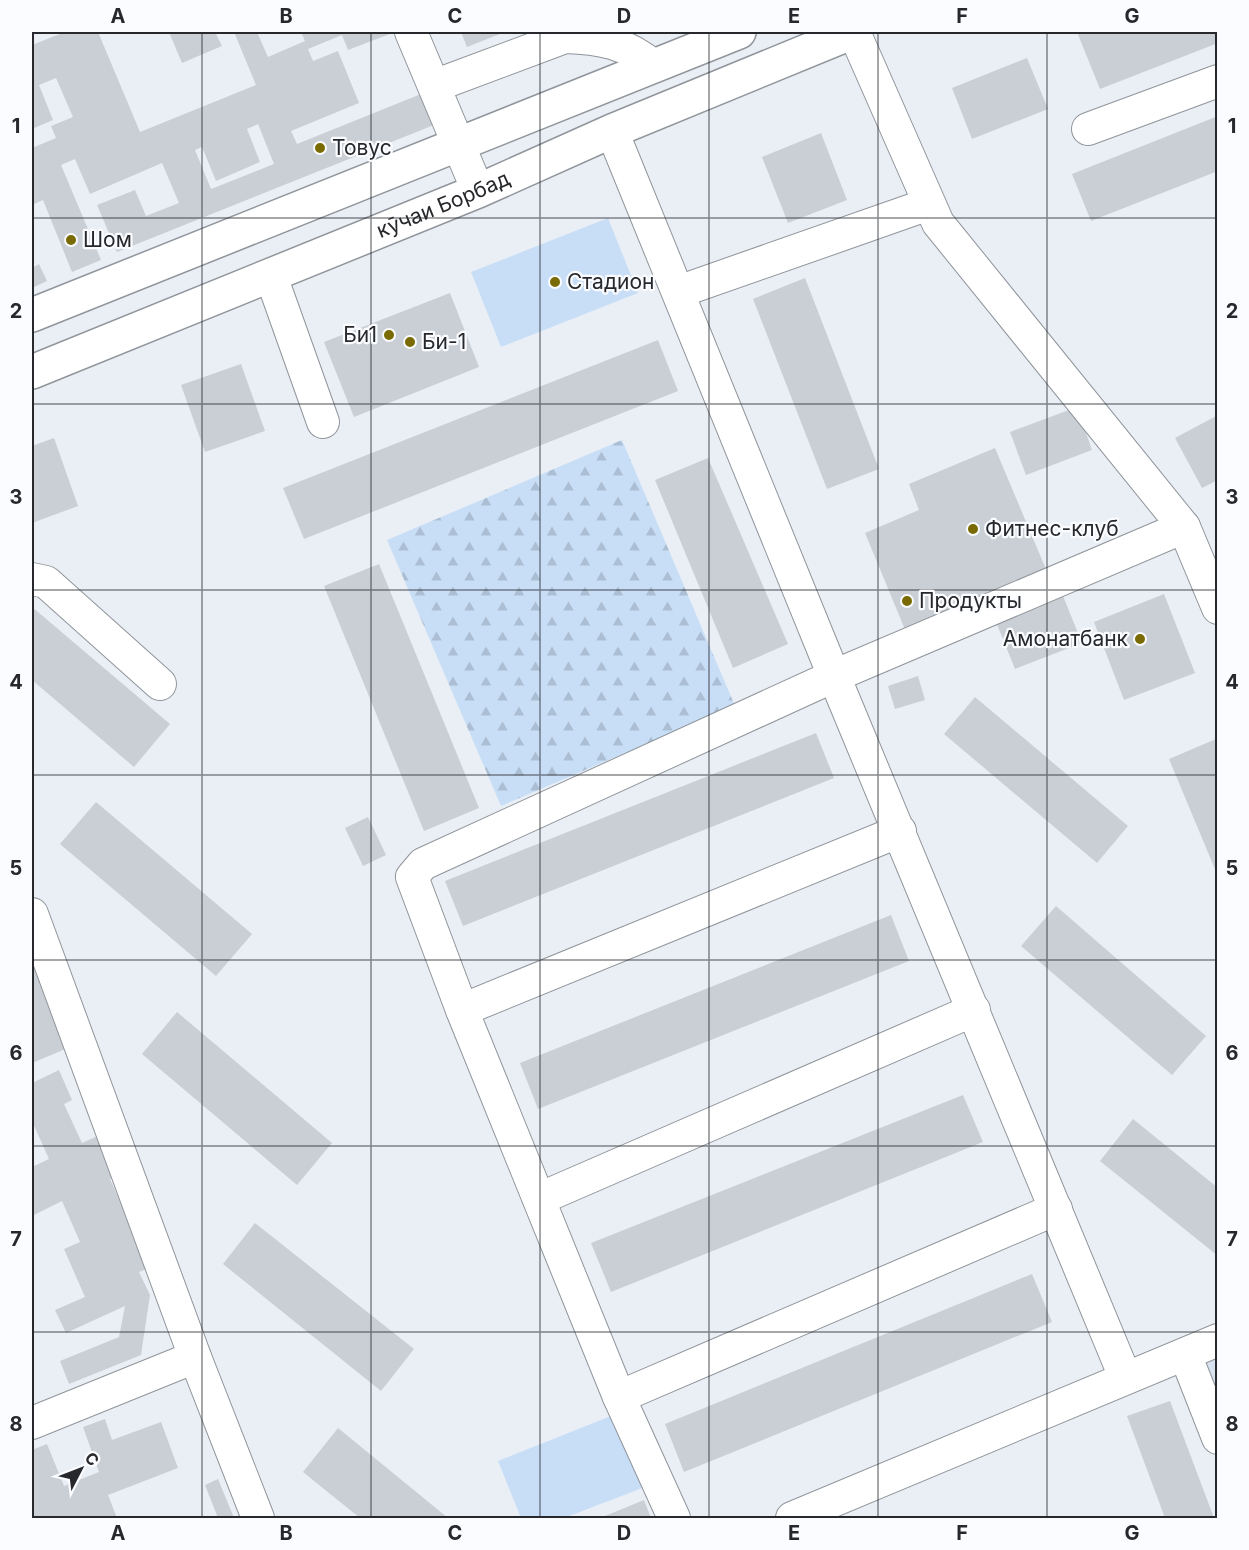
<svg xmlns="http://www.w3.org/2000/svg" width="1249" height="1550" viewBox="0 0 1249 1550" font-family="Inter,sans-serif">
  <defs>
    <pattern id="forest-firs" width="22" height="20" patternUnits="userSpaceOnUse" patternTransform="scale(1.5)"><rect width="22" height="20" fill="#c8def6"/><path d="M5 1l3.5 6h-7zM16 11l3.5 6h-7z" fill="#acbed3"/></pattern>
  </defs>
  <rect width="100%" height="100%" fill="#eaeff6"/>
  <polygon fill="#d6e2ee" points="1217,1357 1217,1397 1204,1363"/>
  <g fill="#c8def6">
    <polygon points="608,218 638,293 501,347 471,272"/>
    <polygon points="616,1414 645,1487 564,1518 521,1518 498,1461"/>
  </g>
  <polygon fill="url(#forest-firs)" points="622,440 735,706 501,806 387,540"/>
  <g fill="#c9cfd5" fill-rule="evenodd">
    <path d="M65 32H98L140 132 256 85 234 32H257L268 57 305 41 301 32H395L348 50 342 35 308 49 313 61 338 51 359 103 291 131 297 144 421 94 434 125 117 252 97 205 135 190 146 216 179 203 162 163 90 194 75 159 61 165 101 260 72 272 43 200 32 205V148L56 138 51 126 73 117 56 78 39 85 53 120 32 129V45ZM258 124 274 164 211 189 195 150 202 147 216 181 260 162 247 129Z"/>
    <polygon points="169,32 215,32 222,46 182,63"/>
    <polygon points="461,32 505,32 467,47"/>
    <polygon points="1077,32 1218,32 1218,43 1100,89"/>
    <polygon points="1027,58 1048,109 972,139 952,88"/>
    <polygon points="1218,116 1218,171 1091,221 1072,174"/>
    <polygon points="821,133 847,200 788,223 762,157"/>
    <polygon points="32,261 34,267 39,264 47,281 32,288"/>
    <polygon points="805,278 879,469 827,489 753,299"/>
    <polygon points="450,293 479,367 354,417 324,342"/>
    <polygon points="658,340 678,391 304,539 283,488"/>
    <polygon points="241,364 265,431 205,452 181,385"/>
    <polygon points="1077,407 1092,450 1026,475 1010,432"/>
    <polygon points="1218,415 1218,480 1202,488 1175,438"/>
    <polygon points="54,438 78,506 32,523 32,446"/>
    <polygon points="995,448 1048,574 906,632 865,533 919,510 909,484"/>
    <polygon points="708,458 788,644 733,668 655,480"/>
    <polygon points="379,564 479,808 424,831 324,586"/>
    <polygon points="1061,591 1082,643 1015,669 994,617"/>
    <polygon points="1164,594 1195,673 1124,700 1094,622"/>
    <polygon points="32,607 170,724 134,767 32,680"/>
    <polygon points="918,676 925,700 895,709 888,686"/>
    <polygon points="975,697 1128,826 1097,863 944,734"/>
    <polygon points="816,733 834,778 463,926 445,881"/>
    <polygon points="1216,739 1217,742 1217,874 1169,759"/>
    <polygon points="96,802 252,934 216,976 60,844"/>
    <polygon points="368,817 386,855 363,866 345,828"/>
    <polygon points="1056,906 1206,1036 1172,1075 1021,946"/>
    <polygon points="891,915 909,961 538,1109 520,1063"/>
    <polygon points="32,956 68,1048 32,1063"/>
    <polygon points="177,1012 332,1143 297,1185 142,1054"/>
    <polygon points="59,1070 72,1100 64,1104 82,1143 100,1135 119,1174 110,1179 149,1268 139,1272 150,1295 141,1355 69,1384 60,1361 119,1337 125,1306 66,1333 55,1310 85,1297 64,1249 80,1242 62,1201 32,1216 32,1167 49,1159 32,1121 32,1083"/>
    <polygon points="963,1095 983,1142 611,1292 591,1243"/>
    <polygon points="1133,1119 1218,1188 1218,1256 1100,1161"/>
    <polygon points="255,1223 414,1349 381,1391 223,1264"/>
    <polygon points="1032,1274 1052,1322 684,1472 665,1424"/>
    <polygon points="1170,1401 1214,1518 1165,1518 1127,1416"/>
    <polygon points="105,1419 112,1440 161,1422 178,1468 108,1495 117,1518 32,1518 32,1450 47,1444 64,1486 99,1472 83,1427"/>
    <polygon points="338,1428 448,1518 360,1518 303,1472"/>
    <polygon points="218,1479 234,1518 218,1518 205,1485"/>
    <polygon points="644,1500 651,1518 606,1518 605,1516"/>
  </g>
  <g fill="none" stroke-linecap="round" stroke-linejoin="round">
    <defs>
      <g id="minor">
        <polyline points="411,32 478,191"/>
        <polyline points="854,32 938,223 1184,527 1218,608"/>
        <path d="M434 86 565 37C600 38 627 43 653 66"/>
        <polyline points="1088,129 1218,81"/>
        <polyline points="612,131 834,676 1125,1377"/>
        <polyline points="271,276 323,422"/>
        <polyline points="678,292 929,204"/>
        <polyline points="32,579 46,582 160,684"/>
        <polyline points="32,914 195,1357 258,1518"/>
        <polyline points="462,1010 900,831"/>
        <polyline points="539,1199 974,1010"/>
        <polyline points="1185,1354 1218,1438"/>
        <polyline points="619,1397 1056,1209"/>
        <polyline points="32,1423 195,1357"/>
        <polyline points="674,1518 619,1397 462,1010 412,877 423,864 834,676 1184,527"/>
        <polyline points="792,1518 1218,1340"/>
      </g>
      <g id="major">
        <polyline points="32,315 739,32"/>
        <path id="s1" d="M32 372 478 191 612 131 853 32"/>
      </g>
    </defs>
    <use href="#minor" stroke="#8f959b" stroke-width="34"/>
    <use href="#major" stroke="#8f959b" stroke-width="36"/>
    <use href="#minor" stroke="#fff" stroke-width="32"/>
    <use href="#major" stroke="#fff" stroke-width="33"/>
  </g>
  <path fill="none" stroke="#26282b" stroke-width="1.5" stroke-opacity="0.55" d="M202 32V1518M371 32V1518M540 32V1518M709 32V1518M878 32V1518M1047 32V1518M32 218H1218M32 404H1218M32 590H1218M32 775H1218M32 960H1218M32 1146H1218M32 1332H1218"/>
  <g fill="#796a01" stroke="#fafcff" stroke-width="2">
    <circle cx="320" cy="148" r="6"/>
    <circle cx="71" cy="240" r="6"/>
    <circle cx="555" cy="282" r="6"/>
    <circle cx="389" cy="335" r="6"/>
    <circle cx="410" cy="342" r="6"/>
    <circle cx="973" cy="529" r="6"/>
    <circle cx="907" cy="601" r="6"/>
    <circle cx="1140" cy="639" r="6"/>
  </g>
  <g text-anchor="middle" stroke-width="4.5" stroke-linejoin="round" paint-order="stroke">
    <g font-size="21" fill="#26282b" stroke="#fafcff" text-anchor="start">
      <text x="332" y="155">Товус</text>
      <text x="83" y="247">Шом</text>
      <text x="567" y="289">Стадион</text>
      <text x="377" y="342" text-anchor="end">Би1</text>
      <text x="422" y="349">Би-1</text>
      <text x="985" y="536">Фитнес-клуб</text>
      <text x="919" y="608">Продукты</text>
      <text x="1128" y="646" text-anchor="end">Амонатбанк</text>
    </g>
    <g font-size="21" fill="#26282b" stroke="#fafcff">
      <text dy="7" stroke="none"><textPath href="#s1" startOffset="444">кӯчаи Борбад</textPath></text>
    </g>
  </g>
  <rect width="1249" height="1550" fill="none" stroke="#fafcff" stroke-width="66"/>
  <g transform="translate(81 1469) rotate(48)" stroke="#fafcff" stroke-width="4.5" paint-order="stroke">
  <path d="M0-4.5L10 22L0 15L-10 22Z" fill="#26282b"/>
  <text y="-9" font-size="16" font-weight="bold" text-anchor="middle" fill="#26282b">С</text>
  </g>
  <rect x="33" y="33" width="1183" height="1484" fill="none" stroke="#26282b" stroke-width="2"/>
  <g font-size="20" text-anchor="middle" font-weight="bold" fill="#26282b">
    <text x="118" y="23">A</text>
    <text x="286" y="23">B</text>
    <text x="455" y="23">C</text>
    <text x="624" y="23">D</text>
    <text x="794" y="23">E</text>
    <text x="962" y="23">F</text>
    <text x="1132" y="23">G</text>
    <text x="16" y="133">1</text>
    <text x="1232" y="133">1</text>
    <text x="16" y="318">2</text>
    <text x="1232" y="318">2</text>
    <text x="16" y="504">3</text>
    <text x="1232" y="504">3</text>
    <text x="16" y="689">4</text>
    <text x="1232" y="689">4</text>
    <text x="16" y="875">5</text>
    <text x="1232" y="875">5</text>
    <text x="16" y="1060">6</text>
    <text x="1232" y="1060">6</text>
    <text x="16" y="1246">7</text>
    <text x="1232" y="1246">7</text>
    <text x="16" y="1431">8</text>
    <text x="1232" y="1431">8</text>
    <text x="118" y="1540">A</text>
    <text x="286" y="1540">B</text>
    <text x="455" y="1540">C</text>
    <text x="624" y="1540">D</text>
    <text x="794" y="1540">E</text>
    <text x="962" y="1540">F</text>
    <text x="1132" y="1540">G</text>
  </g>
</svg>
